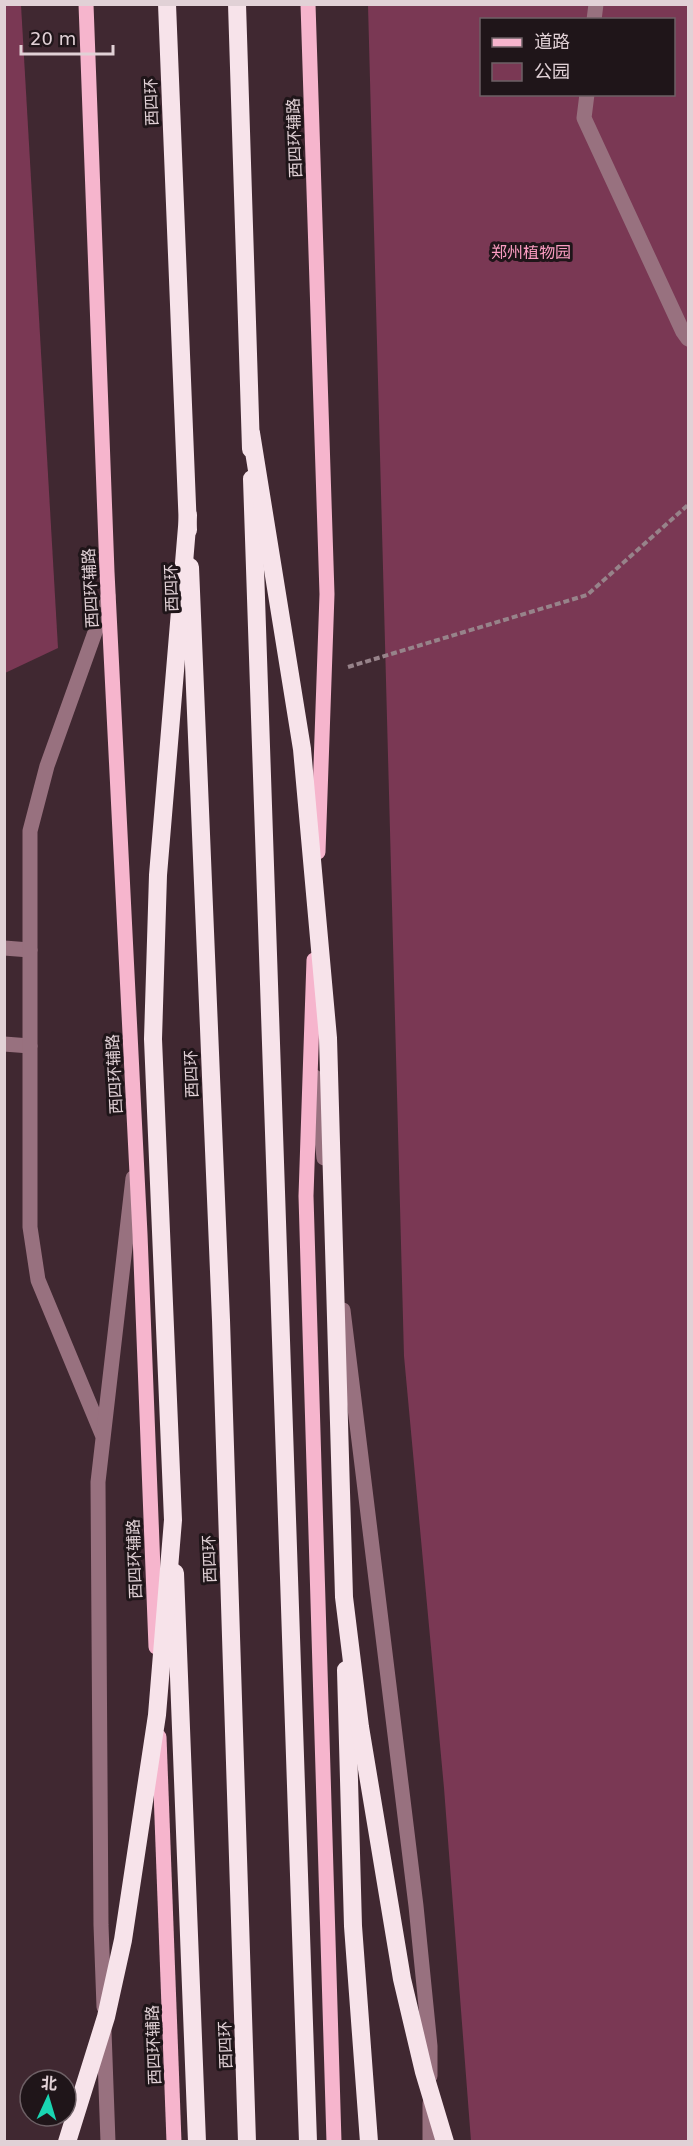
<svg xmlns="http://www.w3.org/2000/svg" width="693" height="2146" viewBox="0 0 693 2146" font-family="'DejaVu Sans','Noto Sans SC',sans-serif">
  <rect width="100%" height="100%" fill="#402831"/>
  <g fill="#7a3854" fill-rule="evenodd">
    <polygon points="4,5 21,5 58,648 5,673"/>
    <path d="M368 5H688V2141H471L444 1788 404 1356ZM482 20H674V94H482Z"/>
  </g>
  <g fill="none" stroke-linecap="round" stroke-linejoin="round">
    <polyline stroke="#97838a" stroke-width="4" stroke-dasharray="6 3" stroke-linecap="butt" points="348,667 587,595 688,505"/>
    <g stroke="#98717f" stroke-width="15">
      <polyline points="594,20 596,4"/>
      <polyline points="587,94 584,118 683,332 688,339"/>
      <polyline points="4,948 30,950"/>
      <polyline points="4,1044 30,1046"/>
      <polyline points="315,1077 324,1158"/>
      <polyline points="343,1310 416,1906 430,2046 430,2076"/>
      <polyline points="102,1434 38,1280 30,1227 30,831 47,766 108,596"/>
      <polyline points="104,2007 101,1925 98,1482 133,1178"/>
      <polyline points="104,2031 108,2142"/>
      <polyline points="430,2103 430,2142"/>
    </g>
    <g stroke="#f6b5cd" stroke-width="15">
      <polyline points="86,4 107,572 140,1234 156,1647"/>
      <polyline points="308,4 327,594 318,852"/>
      <polyline points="314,960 306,1196 334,2142"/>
      <polyline points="159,1737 174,2142"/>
    </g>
    <g stroke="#f7e3ea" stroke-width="18">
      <polyline points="167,4 188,530"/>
      <polyline points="237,4 251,449"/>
      <polyline points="252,479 308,2142"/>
      <polyline points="190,567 221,1320 247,2142"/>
      <polyline points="175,1573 197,2142"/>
      <polyline points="346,1670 353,1926 369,2142"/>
    </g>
    <g stroke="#f7e3ea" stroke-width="18">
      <polyline points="251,433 302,749 328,1038 344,1597 360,1727 402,1979 424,2072 445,2142"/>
      <polyline points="67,2142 106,2017 123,1940 157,1715 173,1520 153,1039 158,875 188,515"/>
    </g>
  </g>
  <g text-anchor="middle" stroke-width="6" stroke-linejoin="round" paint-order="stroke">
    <g font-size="16" fill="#e1d1d6" stroke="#1f1519">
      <text transform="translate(151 102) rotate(-92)" y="6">西四环</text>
      <text transform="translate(294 138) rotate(-92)" y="6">西四环辅路</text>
      <text transform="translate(90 588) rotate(-93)" y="6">西四环辅路</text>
      <text transform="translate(171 588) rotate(-92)" y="6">西四环</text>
      <text transform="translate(114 1074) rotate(-93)" y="6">西四环辅路</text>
      <text transform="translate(191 1074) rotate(-92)" y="6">西四环</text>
      <text transform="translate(134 1559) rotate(-92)" y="6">西四环辅路</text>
      <text transform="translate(209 1559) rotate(-92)" y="6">西四环</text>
      <text transform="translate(153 2045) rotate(-92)" y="6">西四环辅路</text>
      <text transform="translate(225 2045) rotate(-92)" y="6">西四环</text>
    </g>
    <g font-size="16" fill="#fb9dc2" stroke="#1f1519">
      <text x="531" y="258">郑州植物园</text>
    </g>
  </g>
  <rect width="693" height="2146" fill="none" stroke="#e1d1d6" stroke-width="12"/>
  <rect x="480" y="18" width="195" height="78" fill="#1f1519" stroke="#6d6065" stroke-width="1.5"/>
  <rect x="492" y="38" width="30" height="9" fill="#f6b5cd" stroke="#6d6065" stroke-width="1.5"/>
  <text x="534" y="48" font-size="18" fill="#e1d1d6">道路</text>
  <rect x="492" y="63" width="30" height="18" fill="#7a3854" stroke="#6d6065" stroke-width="1.5"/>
  <text x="534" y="78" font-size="18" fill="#e1d1d6">公园</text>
  <g transform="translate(48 2098) rotate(4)"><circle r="28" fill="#1f1519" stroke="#6d6065" stroke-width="1.5"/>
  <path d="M0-4.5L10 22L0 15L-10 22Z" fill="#19d5b2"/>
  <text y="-9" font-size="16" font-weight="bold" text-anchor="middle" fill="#e1d1d6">北</text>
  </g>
  <path d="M21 45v9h92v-9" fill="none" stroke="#e1d1d6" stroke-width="3"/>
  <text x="30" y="45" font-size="18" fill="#e1d1d6" stroke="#1f1519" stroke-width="4.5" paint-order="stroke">20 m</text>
</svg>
